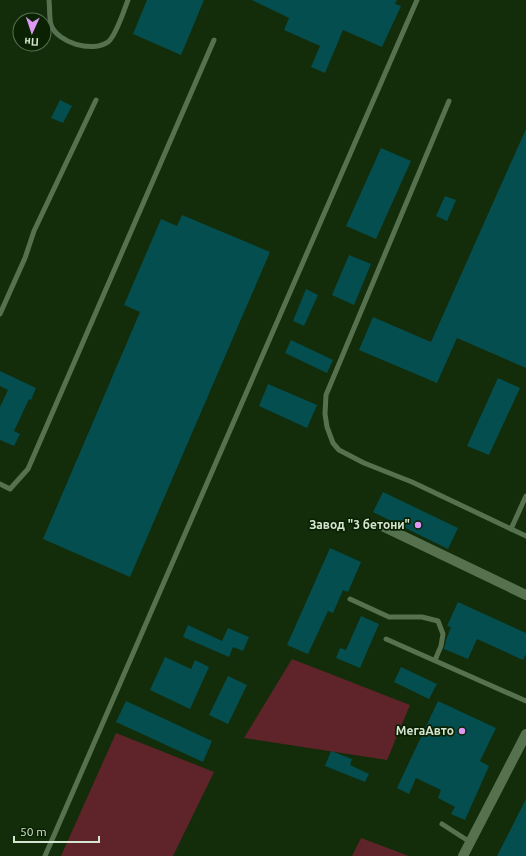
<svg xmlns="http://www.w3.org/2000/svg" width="526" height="856" viewBox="0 0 526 856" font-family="Ubuntu,sans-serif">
  <rect width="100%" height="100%" fill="#132c0a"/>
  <g fill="#5f2429">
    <polygon points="292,659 410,705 387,760 244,738"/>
    <polygon points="116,733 214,772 173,856 61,856"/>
    <polygon points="361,838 409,856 352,856"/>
  </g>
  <g fill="#044e50">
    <polygon points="147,0 204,0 181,55 133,34"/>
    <polygon points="252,0 397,0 395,4 401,6 382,47 343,30 325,73 311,67 320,46 284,30 289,18"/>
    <polygon points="60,100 72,106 63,123 51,118"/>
    <polygon points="526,129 526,368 457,338 437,383 359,350 373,317 431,342"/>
    <polygon points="381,148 411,161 376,239 346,226"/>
    <polygon points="445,196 456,200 447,221 436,216"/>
    <polygon points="182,215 270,252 130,577 43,539 140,312 124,305 161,219 177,226"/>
    <polygon points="349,255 371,264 354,305 332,295"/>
    <polygon points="306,289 318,295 304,326 293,321"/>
    <polygon points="291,340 333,360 327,373 285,353"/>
    <polygon points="0,371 36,388 31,400 29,399 14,431 20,434 14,446 0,440 0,407 8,390 0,386"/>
    <polygon points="498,378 520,388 489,455 467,446"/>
    <polygon points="268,384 317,405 307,428 259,406"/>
    <polygon points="383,492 458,528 448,549 373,512"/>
    <polygon points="330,548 361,562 348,592 343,590 333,613 328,611 308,654 287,645"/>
    <polygon points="458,602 526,633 526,654 523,660 477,639 468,659 444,649 446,640 451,627 447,626"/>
    <polygon points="361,616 379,624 360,668 336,658 340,648 346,650"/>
    <polygon points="188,625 222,641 228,628 249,637 243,651 233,647 229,657 183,637"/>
    <polygon points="165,657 191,669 195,660 209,667 190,709 150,690"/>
    <polygon points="401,667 437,684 429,699 394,682"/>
    <polygon points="228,676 247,685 228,724 209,715"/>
    <polygon points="126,701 212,741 203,762 116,722"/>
    <polygon points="438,701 496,728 480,761 489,766 465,820 451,814 455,807 438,798 441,790 416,778 409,794 397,788"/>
    <polygon points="331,751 352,759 350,765 369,774 365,782 325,766"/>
    <polygon points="526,799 526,856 497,856"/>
  </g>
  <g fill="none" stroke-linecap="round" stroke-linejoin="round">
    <g stroke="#56714d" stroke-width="5">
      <path d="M49 0C50 8 49 17 51 25 58 43 92 53 108 42 116 36 124 10 128 0"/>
      <polyline points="449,101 326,395 325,414 327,427 333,443 339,450 364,463 412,482 526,536"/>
      <polyline points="0,314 25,258 34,231 96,100"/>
      <polyline points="0,484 10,489 28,469 214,40"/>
      <polyline points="511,529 526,496"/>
      <polyline points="350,599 389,617 422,617 438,621 443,634 441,646 435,660"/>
      <polyline points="386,639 526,701"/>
      <polyline points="442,824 470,842"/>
      <polyline points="45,856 417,0"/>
    </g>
    <g stroke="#56714d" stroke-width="10">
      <polyline points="380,525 526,595"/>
      <polyline points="463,856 526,734"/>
    </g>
  </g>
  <g fill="#de98f3" stroke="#0a2202" stroke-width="1.5">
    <circle cx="418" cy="525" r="4"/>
    <circle cx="462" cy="731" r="4"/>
  </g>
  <g text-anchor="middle" stroke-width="3.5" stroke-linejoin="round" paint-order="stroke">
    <g font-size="12" font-weight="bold" fill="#d6e5d1" stroke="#0a2202" text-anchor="end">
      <text x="410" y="529">Завод "3 бетони"</text>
      <text x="454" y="735">МегаАвто</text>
    </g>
  </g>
  <g transform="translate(32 32) rotate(183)"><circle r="19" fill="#0a2202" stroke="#5c7055"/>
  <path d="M0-3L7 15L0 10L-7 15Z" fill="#de98f3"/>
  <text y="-6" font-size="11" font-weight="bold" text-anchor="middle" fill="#d6e5d1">Пн</text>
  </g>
  <path d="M14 836v6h85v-6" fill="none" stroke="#d6e5d1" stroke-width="2"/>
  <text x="20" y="836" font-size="12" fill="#d6e5d1" stroke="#0a2202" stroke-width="3" paint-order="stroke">50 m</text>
</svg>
